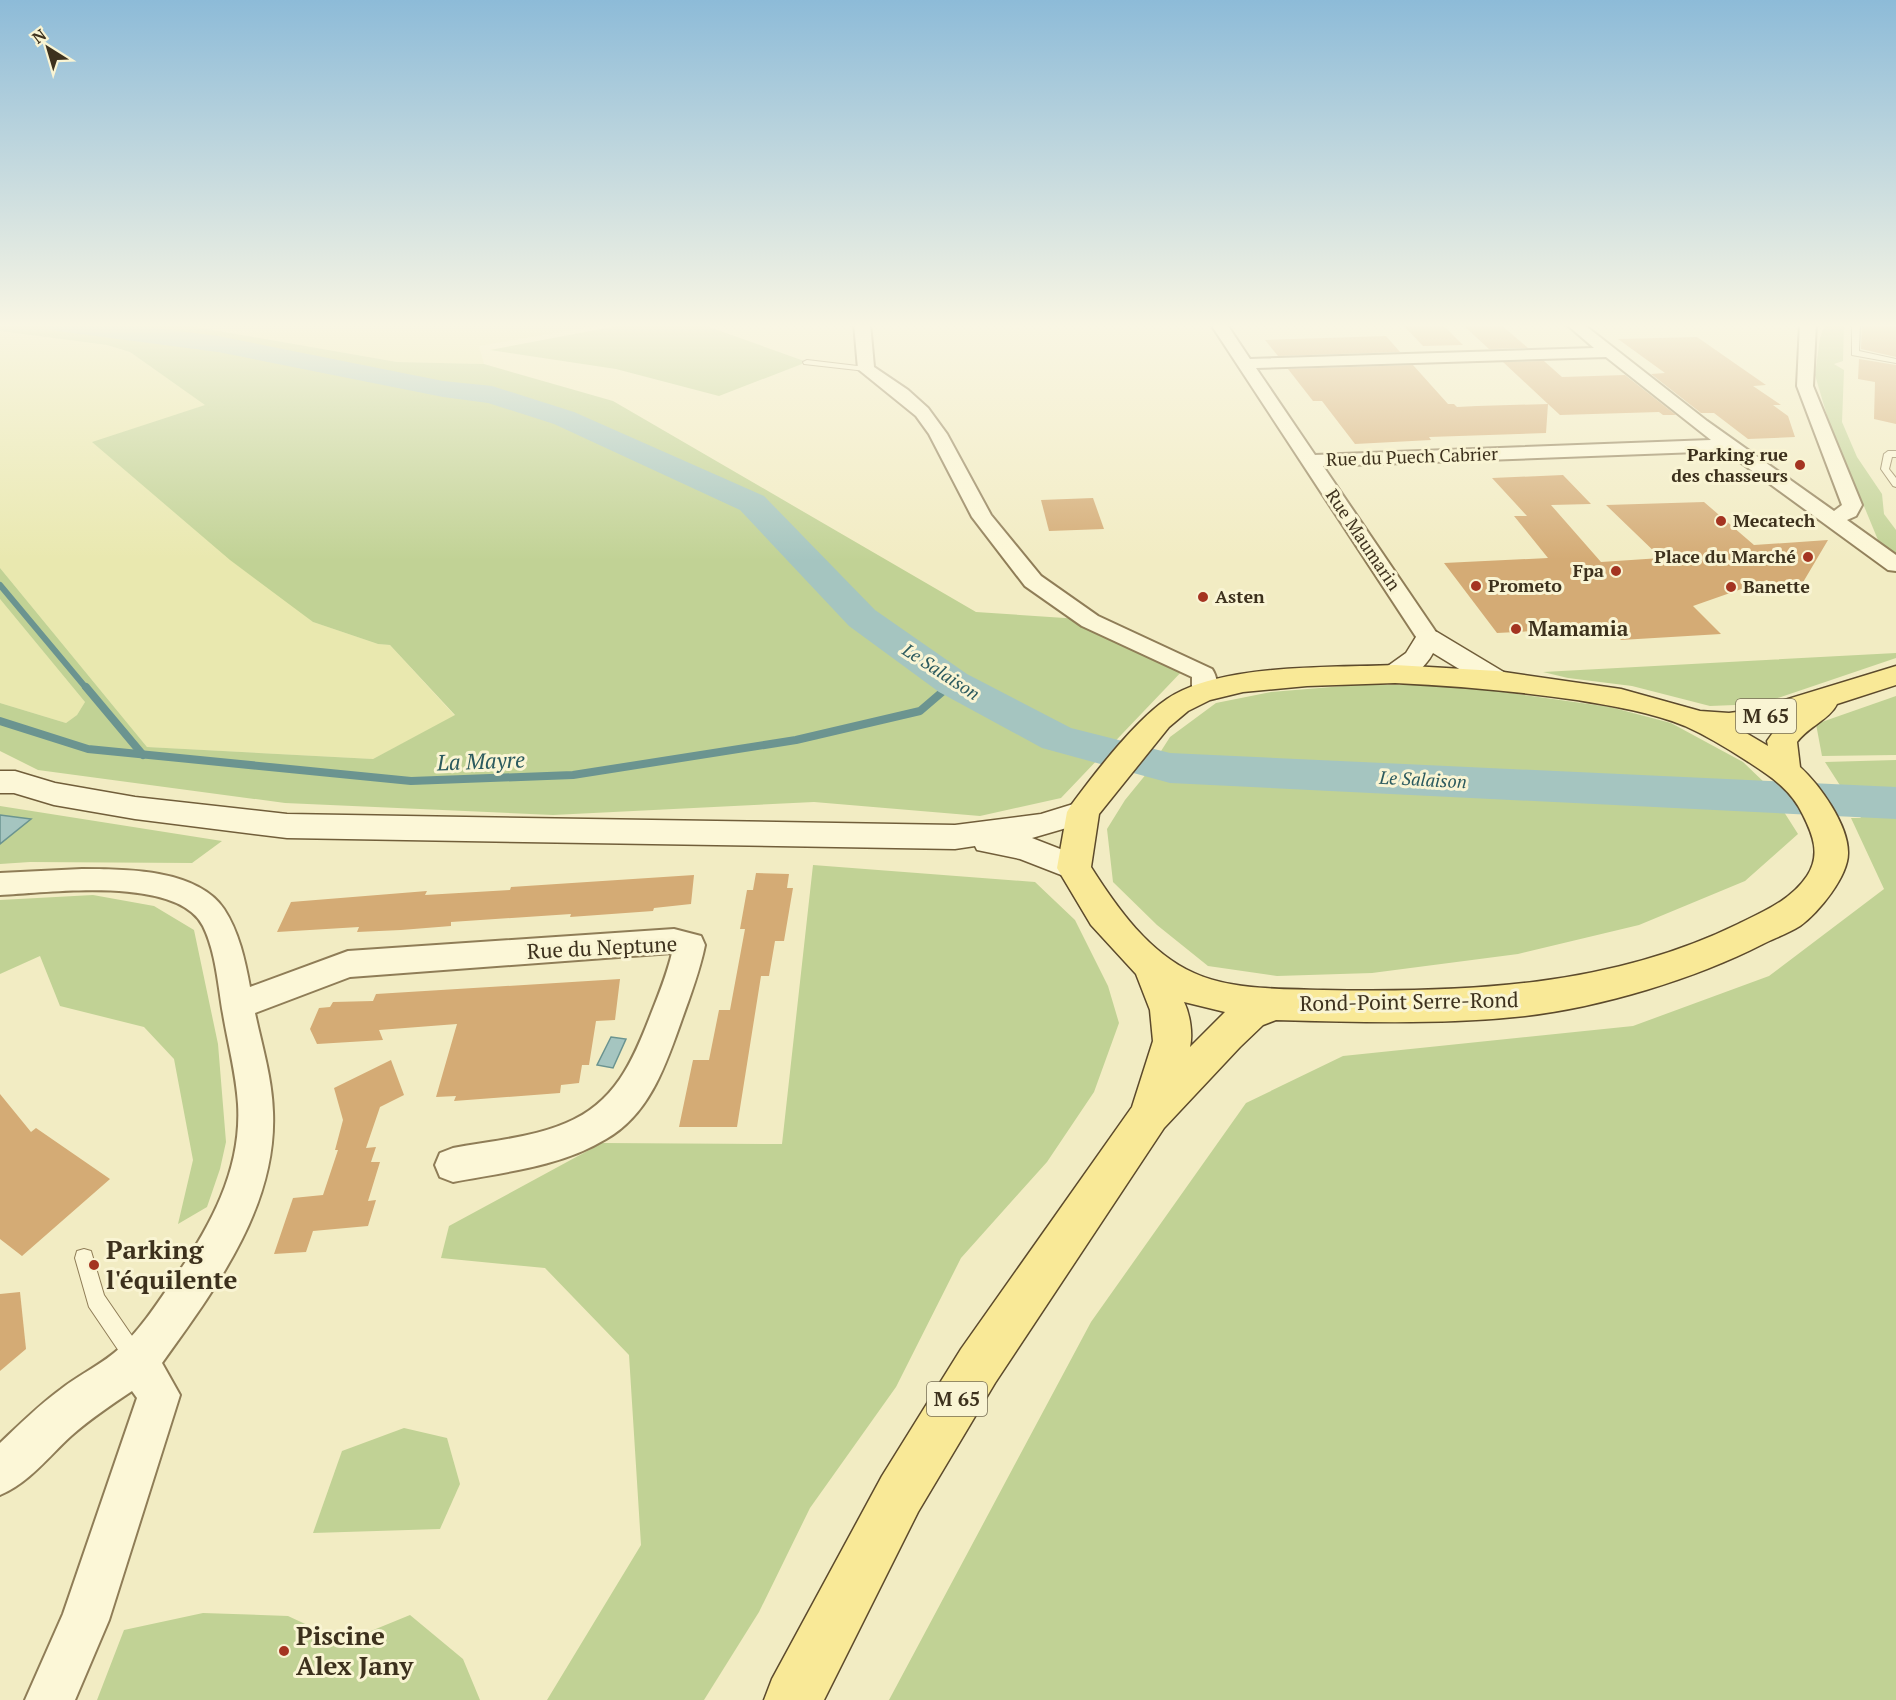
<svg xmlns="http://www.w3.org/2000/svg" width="1896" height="1700" viewBox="0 0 1896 1700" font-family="'PT Serif',serif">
  <rect width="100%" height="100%" fill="#f2ecc3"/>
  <g fill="#e9e8af">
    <polygon points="173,323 613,323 479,346 484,364 397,362"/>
    <polygon points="0,331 107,345 130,352 206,405 93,442 313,622 378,644 390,645 455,716 373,759 147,747 0,568"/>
    <polygon points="0,599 85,702 77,715 66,723 0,703"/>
  </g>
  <g fill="#c1d295">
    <polygon points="0,323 173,323 397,362 484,364 613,401 976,612 1080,619 1185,668 1061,798 980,816 814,802 553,815 285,803 38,770 0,751 0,703 66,723 77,715 85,702 0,599 0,568 147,747 373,759 455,715 390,645 378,644 313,622 230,560 92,442 205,405 130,352 107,345 0,331"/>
    <polygon points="633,323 698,323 807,362 719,396 616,369 490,350"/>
    <polygon points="1825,324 1844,324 1843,361 1834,364 1844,370 1842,422 1857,457 1882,494 1884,514 1896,530 1896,554 1878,540 1828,419 1815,375 1820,338"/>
    <polygon points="1896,653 1896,658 1760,704 1710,706 1632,686 1568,678 1543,672"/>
    <polygon points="1356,685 1432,685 1496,691 1610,707 1671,723 1743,762 1767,785 1798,834 1745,881 1639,925 1518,954 1372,973 1277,976 1208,966 1157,925 1113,882 1107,829 1125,800 1147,773 1170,737 1216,703 1271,692"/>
    <polygon points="1896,696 1896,755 1822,756 1816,724"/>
    <polygon points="1896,760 1896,1700 889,1700 1091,1322 1246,1103 1343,1056 1633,1026 1769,976 1884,889 1851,818 1861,818 1825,762"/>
    <polygon points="0,806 222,841 192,863 30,862 0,864"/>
    <polygon points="813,865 1035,882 1075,920 1108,986 1119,1023 1094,1092 1047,1162 961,1258 896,1387 810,1508 759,1612 704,1700 547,1700 641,1545 629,1355 545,1268 441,1258 449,1226 602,1143 782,1144"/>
    <polygon points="93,895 154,906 194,930 218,1044 226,1142 220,1169 207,1207 178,1224 193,1160 174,1059 144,1027 60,1006 40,956 0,974 0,900"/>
    <polygon points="404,1428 447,1438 460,1484 440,1529 313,1533 342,1451"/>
    <polygon points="203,1613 288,1616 344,1642 410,1615 463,1659 480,1700 97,1700 124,1630"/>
  </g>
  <g fill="#a5c5c0" stroke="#6b9490" stroke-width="1.5">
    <polygon points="0,815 31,819 0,844"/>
    <polygon points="611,1037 626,1039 613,1068 597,1065"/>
  </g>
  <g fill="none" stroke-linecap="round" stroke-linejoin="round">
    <g stroke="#6b9490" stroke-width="6">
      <polyline points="0,585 87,689"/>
      <polyline points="946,689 953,683"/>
    </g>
    <g stroke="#6b9490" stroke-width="8">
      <polyline points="86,687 143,755"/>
      <polyline points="0,721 88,749 411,781 573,775 796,740 920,711 948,687"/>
    </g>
    <polygon fill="#a5c5c0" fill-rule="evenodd" points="44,323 116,323 218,336 443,381 492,386 574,412 764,496 875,610 967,674 1071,728 1170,753 1896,787 1896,819 1170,783 1042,748 939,692 849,626 740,510 554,424 488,403 443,397 218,352 57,331 48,328"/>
  </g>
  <g fill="#d4ab75">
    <polygon points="1401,323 1441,323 1463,345 1423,346"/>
    <polygon points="1862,323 1896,323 1896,357 1861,349"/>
    <polygon points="1500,324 1528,348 1489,349 1463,325"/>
    <polygon points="1386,336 1400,352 1278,356 1265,340"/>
    <polygon points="1697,337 1766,385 1753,386 1781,405 1773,405 1788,416 1795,437 1748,439 1714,413 1701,413 1651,374 1665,373 1618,339"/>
    <polygon points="1859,359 1896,365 1896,424 1874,419 1875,382 1858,379"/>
    <polygon points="1544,361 1562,377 1625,375 1676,415 1663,415 1659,412 1560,415 1548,404 1546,433 1429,437 1431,440 1355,444 1322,401 1313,401 1288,369 1413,365 1448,404 1454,404 1457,407 1477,406 1548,404 1503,362"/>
    <polygon points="1563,475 1591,504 1551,505 1601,562 1661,558 1606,505 1704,502 1754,545 1828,540 1802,584 1774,586 1767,580 1693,606 1721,634 1621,640 1610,627 1497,633 1444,563 1548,558 1514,516 1527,516 1492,478"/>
    <polygon points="1093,498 1104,529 1049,531 1041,500"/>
    <polygon points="756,873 789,874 787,888 793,888 784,941 775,941 769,976 761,976 737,1127 679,1127 693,1060 709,1060 719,1010 730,1010 745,929 740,929 747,890 753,890"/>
    <polygon points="694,875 691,904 654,908 653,911 570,917 571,914 451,922 451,926 401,930 357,932 359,927 277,932 291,902 427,891 425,895 510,890 511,887"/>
    <polygon points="620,979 615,1020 596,1021 589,1065 582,1065 579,1083 561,1085 560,1093 454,1101 456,1096 436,1097 457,1024 379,1030 383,1040 317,1044 310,1029 319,1008 330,1007 333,1002 373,1001 376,994"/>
    <polygon points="391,1060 404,1095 380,1107 366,1148 376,1147 371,1162 380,1162 368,1201 376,1200 368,1226 313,1231 306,1252 274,1254 293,1198 323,1195 338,1150 335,1150 343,1120 334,1088"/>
    <polygon points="0,1094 31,1132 36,1128 110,1179 22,1256 0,1239"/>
    <polygon points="20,1292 26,1349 0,1371 0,1294"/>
  </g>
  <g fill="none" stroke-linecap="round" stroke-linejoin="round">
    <defs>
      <g id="lane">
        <polygon points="1852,323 1860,323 1859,351 1896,359 1896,363 1852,355"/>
        <polygon points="807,360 866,367 870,369 866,371 804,364 803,362"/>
        <polygon points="1888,451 1896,451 1896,457 1892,457 1889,469 1896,478 1896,487 1893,486 1881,469 1884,454"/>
        <polygon points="1783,456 1786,457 1786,461 1753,464 1749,461 1753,458"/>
        <polygon points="84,1249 91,1251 104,1295 141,1349 144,1356 141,1363 134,1366 127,1363 89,1307 75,1258 77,1251"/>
      </g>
      <g id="street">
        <path d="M854 323H870L874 367 908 390 928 408 947 434 991 515 1041 576 1098 616 1212 669C1217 676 1216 683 1221 690L1218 695C1206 698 1199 696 1192 686V677L1082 626 1025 586 972 517 929 434 916 416 858 369Z"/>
        <path d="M1210 323H1226L1250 359 1594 348 1565 323H1582L1707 421 1834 511 1842 505 1797 386 1800 323H1816L1813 386 1862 505 1856 516 1847 520 1896 555V571L1888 570 1725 451 1323 466 1440 638 1436 643 1428 645 1420 643ZM1606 357 1711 440 1315 455 1256 368Z"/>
        <path d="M82 869C125 869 197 869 224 909 239 932 245 960 250 987L348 951 674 929 701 936 705 945C700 970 691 994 682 1019 666 1064 650 1114 606 1139 560 1167 504 1172 453 1182L440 1177 435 1165 440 1153 453 1148C490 1141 531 1138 566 1123 615 1103 633 1061 651 1014 659 994 667 974 672 953L350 977 255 1013C262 1046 272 1078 273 1112 277 1207 215 1289 162 1363L180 1395 109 1620 75 1700H25L63 1614 137 1398 132 1391C111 1405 90 1419 71 1436 49 1456 29 1483 0 1495V1443C20 1424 39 1405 61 1389 80 1374 103 1364 121 1347 140 1330 159 1301 174 1279 210 1227 242 1170 238 1104 236 1073 228 1044 223 1014 218 986 216 952 203 926 177 875 48 893 0 895V873Z"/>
      </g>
      <g id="secondary">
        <path d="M1428 630 1437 632 1507 674 1511 680 1507 686 1497 689 1487 686 1433 653C1424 670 1405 685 1385 680L1381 674 1385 668 1406 653 1419 632Z"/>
        <polygon points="0,771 15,771 55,783 135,797 287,814 955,825 1041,814 1083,801 1094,804 1099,812 1094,820 1032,838 1086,859 1091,868 1086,877 1074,880 1020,859 977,850 975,846 955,849 287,838 135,819 54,805 14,793 0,793"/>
      </g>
      <path id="primary" d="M1395 665 1497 671 1621 689 1700 711 1729 713 1752 710 1896 666V685L1837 704C1830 719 1808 727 1797 742L1800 767C1820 785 1848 825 1848 852 1849 876 1818 913 1800 926 1789 933 1775 938 1763 944 1695 979 1601 1007 1525 1016 1443 1025 1359 1022 1276 1020L1263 1025 1240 1047 1164 1128 995 1383 918 1512 824 1700H764L772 1679 882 1476 961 1349 1132 1107 1153 1041 1150 1010 1136 974 1091 925 1057 868 1067 812 1072 804C1094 774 1136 720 1167 699 1220 663 1331 668 1395 665ZM1395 683C1457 686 1515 691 1577 700 1613 706 1651 712 1685 726 1707 736 1727 748 1747 761 1770 776 1791 789 1803 815 1813 835 1821 855 1807 876 1791 900 1763 912 1738 924 1609 987 1464 993 1323 990 1284 989 1230 990 1194 973 1149 953 1117 908 1091 867L1099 814 1169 727 1188 711 1210 700 1243 692 1307 686ZM1782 720 1767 741 1768 746 1741 730ZM1184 1002 1225 1012 1190 1047C1193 1034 1190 1014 1184 1002Z"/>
    </defs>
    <use href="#lane" stroke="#8f7d57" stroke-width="2"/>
    <use href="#street" stroke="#8f7d57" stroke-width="4"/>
    <use href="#secondary" stroke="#715e3a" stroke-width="3"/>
    <use href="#primary" stroke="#5c4a2c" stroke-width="3"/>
    <use href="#lane" fill="#fcf7d7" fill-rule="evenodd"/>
    <use href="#street" fill="#fcf7d7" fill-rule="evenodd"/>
    <use href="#secondary" fill="#fcf7d7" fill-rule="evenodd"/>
    <use href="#primary" fill="#f9e997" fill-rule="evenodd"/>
  </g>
  <linearGradient id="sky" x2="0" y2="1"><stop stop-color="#8dbbd8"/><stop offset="0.58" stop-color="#f9f6e4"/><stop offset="1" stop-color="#f9f6e4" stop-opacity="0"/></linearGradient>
  <rect width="1896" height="561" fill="url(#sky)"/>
  <g fill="#a43421" stroke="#f9f4d3" stroke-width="2">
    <circle cx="1800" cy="465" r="6"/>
    <circle cx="1721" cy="521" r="6"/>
    <circle cx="1808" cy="557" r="6"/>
    <circle cx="1616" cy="571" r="6"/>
    <circle cx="1476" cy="586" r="6"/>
    <circle cx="1731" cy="587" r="6"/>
    <circle cx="1203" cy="597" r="6"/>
    <circle cx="1516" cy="629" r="6"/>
    <circle cx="94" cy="1265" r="6"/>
    <circle cx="284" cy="1651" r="6"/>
  </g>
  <g text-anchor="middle" stroke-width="6" stroke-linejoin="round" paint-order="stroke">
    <g font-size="18" font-weight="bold" fill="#3d311d" stroke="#f9f4d3" text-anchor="start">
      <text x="1788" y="461" text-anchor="end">Parking rue<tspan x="1788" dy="21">des chasseurs</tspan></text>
      <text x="1733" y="527">Mecatech</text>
      <text x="1796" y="563" text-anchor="end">Place du Marché</text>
      <text x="1604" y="577" text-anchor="end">Fpa</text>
      <text x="1488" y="592">Prometo</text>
      <text x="1743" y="593">Banette</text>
      <text x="1215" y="603">Asten</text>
    </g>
    <g font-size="18" fill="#3d311d" stroke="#f9f4d3">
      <text transform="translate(1412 457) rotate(-2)" y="6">Rue du Puech Cabrier</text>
      <text transform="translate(1363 540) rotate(56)" y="6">Rue Maumarin</text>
    </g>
    <g font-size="18" font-style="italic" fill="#2b5a5e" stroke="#f9f4d3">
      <text transform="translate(941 672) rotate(33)" y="6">Le Salaison</text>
      <text transform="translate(1423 780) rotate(3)" y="6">Le Salaison</text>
    </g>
    <g fill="#f9f4d3" stroke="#756c54" stroke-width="1.5">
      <rect x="1736" y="699" width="60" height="34" rx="4.5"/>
      <rect x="927" y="1382" width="60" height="34" rx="4.5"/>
    </g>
    <g font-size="20" font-weight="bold" fill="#3d311d">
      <text x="1766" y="723">M 65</text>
      <text x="957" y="1406">M 65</text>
    </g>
    <g font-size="21" font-weight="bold" fill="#3d311d" stroke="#f9f4d3" text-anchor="start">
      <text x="1528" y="636">Mamamia</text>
    </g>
    <g font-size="21" fill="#3d311d" stroke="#f9f4d3">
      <text transform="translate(602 948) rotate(-3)" y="7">Rue du Neptune</text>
      <text transform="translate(1409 1002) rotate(-1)" y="7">Rond-Point Serre-Rond</text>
    </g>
    <g font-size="22" font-style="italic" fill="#2b5a5e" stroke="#f9f4d3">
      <text transform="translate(481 761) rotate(-2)" y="8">La Mayre</text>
    </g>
    <g font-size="26" font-weight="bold" fill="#3d311d" stroke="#f9f4d3" text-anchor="start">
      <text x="106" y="1259">Parking<tspan x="106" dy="30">l'équilente</tspan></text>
      <text x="296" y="1645">Piscine<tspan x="296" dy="30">Alex Jany</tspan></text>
    </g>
  </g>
  <g transform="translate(48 48) rotate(323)" stroke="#f9f4d3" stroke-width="4.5" paint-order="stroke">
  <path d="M0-4.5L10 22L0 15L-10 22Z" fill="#3d311d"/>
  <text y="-9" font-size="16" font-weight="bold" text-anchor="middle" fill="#3d311d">N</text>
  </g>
</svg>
